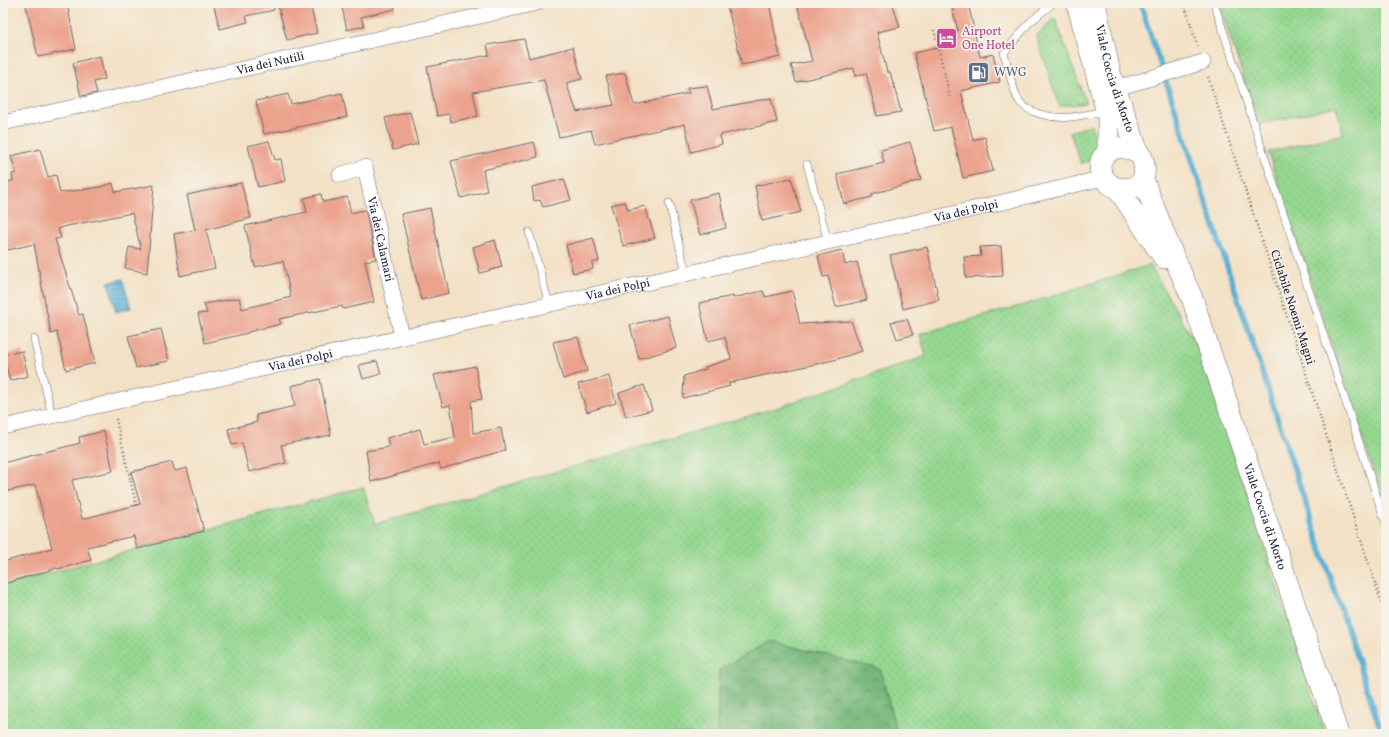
<svg xmlns="http://www.w3.org/2000/svg" width="1389" height="737" viewBox="0 0 1389 737" font-family="Vollkorn,serif">
  <defs>
    <pattern id="grass-dots" width="8" height="8" patternUnits="userSpaceOnUse"><rect width="8" height="8" fill="#94d790"/><path d="M2 2h.1M6 6h.1" fill="none" stroke="#7fb87d" stroke-width="1.8" stroke-linecap="round"/></pattern>
    <pattern id="forest-crowns" width="20" height="18" patternUnits="userSpaceOnUse"><rect width="20" height="18" fill="#77b87a"/><path d="M2 6a3 3 0 1 1 6 0M12 15a3 3 0 1 1 6 0" fill="none" stroke="#619565"/></pattern>
    <pattern id="water-rules" width="6" height="5" patternUnits="userSpaceOnUse"><rect width="6" height="5" fill="#55aed3"/><path d="M0 2.5h6" fill="none" stroke="#468dac"/></pattern>
  </defs>
  <rect width="100%" height="100%" fill="#f7f3e8"/>
  <filter id="ink" filterUnits="userSpaceOnUse"><feTurbulence type="fractalNoise" baseFrequency=".025" numOctaves="2"/><feDisplacementMap in="SourceGraphic" scale="8" xChannelSelector="R" yChannelSelector="G"/><feConvolveMatrix kernelMatrix="1 2 1 2 8 2 1 2 1" color-interpolation-filters="sRGB"/></filter>
  <filter id="wash" filterUnits="userSpaceOnUse"><feTurbulence type="fractalNoise" baseFrequency=".012" numOctaves="4" result="noise"/><feDisplacementMap in="SourceGraphic" scale="16" xChannelSelector="R" yChannelSelector="G"/><feGaussianBlur stdDeviation="0.9" result="paint"/><feColorMatrix in="noise" values="0 0 0 0 0 0 0 0 0 0 0 0 0 0 0 0 0 1.4 0 .05"/><feComposite in="paint" operator="in"/></filter>
  <g filter="url(#wash)">
    <rect width="100%" height="100%" fill="#f3e1c6"/>
    <g fill="url(#grass-dots)" stroke="#5b7c66">
      <polygon points="1219,3 1386,3 1386,508 1268,152 1343,134 1336,106 1259,125"/>
      <polygon points="1055,18 1086,103 1059,106 1036,36"/>
      <polygon points="1091,125 1102,156 1081,164 1070,132"/>
      <polygon points="1150,265 1202,355 1325,734 897,734 880,669 719,670 717,734 3,734 3,586 363,487 375,524 779,407 926,356 920,334 1030,303"/>
    </g>
    <polygon fill="url(#forest-crowns)" stroke="#4c6d5a" points="769,641 880,669 897,734 717,734 719,670"/>
    <polygon fill="url(#water-rules)" stroke="#3c6887" points="123,279 131,308 116,312 108,282"/>
    <g fill="none" stroke-linecap="round" stroke-linejoin="round">
      <polyline stroke="#55aed3" stroke-width="5.5" points="1140,3 1382,734"/>
    </g>
    <g id="blocks">
      <g fill="#eba38d">
        <polygon points="36,3 67,3 76,49 38,57 26,5"/>
        <polygon points="213,3 273,3 274,10 246,16 248,22 220,29"/>
        <polygon points="277,3 310,3 317,33 287,40"/>
        <polygon points="341,3 394,3 395,9 361,17 364,26 347,30"/>
        <polygon points="735,3 769,3 780,57 742,65 727,5"/>
        <polygon points="797,3 892,3 900,27 877,32 887,72 890,72 901,112 877,116 866,73 855,76 854,68 796,82 791,65 812,61"/>
        <polygon points="951,3 968,3 980,57 993,54 1000,82 961,91 973,140 985,137 993,171 963,178 951,127 934,131 914,53 941,47 938,36 958,31"/>
        <polygon points="524,39 529,58 573,47 582,79 566,83 577,112 614,105 606,76 625,73 634,105 689,93 687,88 707,86 713,109 771,98 777,122 720,135 722,144 691,152 685,124 595,144 591,130 559,137 544,80 473,92 478,116 451,122 449,114 437,116 427,67 489,55 487,45"/>
        <polygon points="100,56 105,79 94,82 97,93 81,96 73,63"/>
        <polygon points="342,93 347,117 264,134 256,101 288,94 291,104"/>
        <polygon points="410,112 418,144 393,150 385,118"/>
        <polygon points="269,141 275,160 281,159 285,181 258,187 248,146"/>
        <polygon points="534,142 538,157 483,170 487,191 461,198 451,161"/>
        <polygon points="910,142 921,180 872,194 872,197 844,204 837,174 884,163 881,150"/>
        <polygon points="40,149 48,177 56,175 60,193 100,187 113,183 115,192 154,185 147,273 125,268 129,247 141,249 132,213 67,226 58,229 61,238 55,239 79,315 83,314 95,363 66,370 57,332 51,334 34,244 3,251 3,182 13,181 12,174 16,173 11,156"/>
        <polygon points="791,178 801,212 762,221 755,186"/>
        <polygon points="564,179 571,200 543,207 540,200 534,201 532,187"/>
        <polygon points="241,183 251,218 206,230 215,268 180,276 174,234 195,230 187,195"/>
        <polygon points="719,193 726,228 700,235 690,200"/>
        <polygon points="321,194 323,202 347,197 351,213 365,210 376,259 365,261 374,302 343,309 342,306 279,319 281,324 248,332 248,333 205,343 198,314 207,313 204,304 239,298 242,309 291,297 283,261 255,267 245,226 307,212 304,198"/>
        <polygon points="625,202 628,210 645,206 655,238 623,246 611,205"/>
        <polygon points="430,208 449,293 421,300 401,214"/>
        <polygon points="593,238 599,261 592,263 593,269 573,273 566,245"/>
        <polygon points="495,240 502,267 480,273 473,247"/>
        <polygon points="1001,246 1003,276 966,278 964,257 981,256 980,247"/>
        <polygon points="927,247 939,300 903,309 890,255"/>
        <polygon points="842,250 845,265 857,262 867,300 836,307 828,276 823,277 818,256"/>
        <polygon points="763,291 765,297 792,291 800,324 851,321 862,351 834,360 729,383 730,386 683,398 684,376 706,369 705,367 731,359 725,337 708,341 699,303 733,296 733,298"/>
        <polygon points="668,316 676,348 639,359 630,325"/>
        <polygon points="907,319 913,335 897,339 891,322"/>
        <polygon points="161,329 169,361 136,368 128,336"/>
        <polygon points="578,337 587,371 563,379 553,342"/>
        <polygon points="22,351 28,376 10,381 3,355"/>
        <polygon points="377,361 381,374 363,379 359,365"/>
        <polygon points="475,366 482,399 471,401 473,433 501,428 505,450 441,469 439,463 371,482 366,451 389,447 387,438 420,429 424,444 455,437 450,405 443,407 434,375"/>
        <polygon points="609,376 616,403 587,412 578,384"/>
        <polygon points="320,379 331,435 281,445 286,463 249,472 242,443 232,445 228,429 257,422 256,415 295,406 291,386"/>
        <polygon points="644,385 652,410 626,417 619,393"/>
        <polygon points="104,431 113,471 72,480 82,519 140,504 131,472 172,462 175,471 187,468 204,531 137,549 134,536 87,547 91,560 58,569 57,568 3,584 3,562 52,548 35,485 3,492 3,463 80,443 79,437"/>
      </g>
    </g>
  </g>
  <g filter="url(#ink)">
    <use href="#blocks" fill-opacity="0" stroke="#6b656c" stroke-width="1"/>
    <g fill="none" stroke-linecap="round" stroke-linejoin="round">
      <defs>
        <g id="lane">
          <path d="M1053 3 1029 23 1004 53C1008 66 1012 89 1019 101 1028 114 1055 119 1070 117 1082 116 1093 113 1104 111"/>
          <polyline points="1214,3 1386,524"/>
          <polyline points="807,164 828,242"/>
          <polyline points="669,203 686,273"/>
          <polyline points="529,232 549,304"/>
          <polyline points="34,339 52,416"/>
        </g>
        <g id="street">
          <polyline points="1115,88 1138,82 1203,62"/>
          <path id="s1" d="M3 123 537 3"/>
          <path id="s2" d="M340 175 365 167 402 337"/>
          <path id="s3" d="M3 427 957 213 1103 178"/>
        </g>
        <g id="secondary">
          <polyline points="1077,3 1108,116 1108,152"/>
          <path id="s4" d="M1095 3 1110 73 1138 152"/>
          <path d="M1115 148C1129 147 1143 150 1144 166 1145 170 1144 176 1143 179 1141 182 1138 185 1136 187 1130 188 1123 190 1117 188 1107 185 1097 172 1101 161 1103 155 1110 151 1115 148Z"/>
          <path id="s5" d="M1143 179 1169 246 1192 298 1338 734"/>
          <polyline points="1118,189 1164,258"/>
        </g>
      </defs>
      <use href="#lane" stroke="#6b656c" stroke-width="8"/>
      <use href="#street" stroke="#6b656c" stroke-width="16"/>
      <use href="#secondary" stroke="#6b656c" stroke-width="22"/>
      <g stroke="#6b656c" stroke-width="2.5" stroke-dasharray="1 3" stroke-linecap="butt">
        <polyline points="1184,3 1198,48"/>
        <polyline points="934,30 950,97"/>
        <polyline points="1208,77 1386,616"/>
        <polyline points="116,419 137,508"/>
      </g>
      <use href="#lane" stroke="#fff" stroke-width="7"/>
      <use href="#street" stroke="#fff" stroke-width="15"/>
      <use href="#secondary" stroke="#fff" stroke-width="21"/>
    </g>
  </g>
  <defs>
    <symbol id="hotel-square" viewBox="-11 -11 22 22"><rect x="-9" y="-9" width="18" height="18" rx="4" fill="#d1479c" stroke="#f7f3e8"/><path d="M-6-4.5h1.5V1H6V5H4.5V3h-9V5H-6ZM-4 0a1.8 1.8 0 1 1 3.6 0ZM.5 0V-2.5h3Q6-2.5 6 0Z" fill="#fff"/></symbol>
    <symbol id="fuel-square" viewBox="-11 -11 22 22"><rect x="-9" y="-9" width="18" height="18" rx="4" fill="#5c6f8a" stroke="#f7f3e8"/><path d="M-5.5-6h7V0h2V4h1.3V-2.5L3-4.5l.8-.8L6-3V5H2.5V1h-1V6h-7ZM-4.2-4.7v3.2H.2V-4.7Z" fill="#fff"/></symbol>
  </defs>
  <g fill-rule="evenodd">
    <use href="#hotel-square" x="934" y="26" width="25" height="25"/>
    <use href="#fuel-square" x="966" y="60" width="25" height="25"/>
  </g>
  <g text-anchor="middle" stroke-width="3.5" stroke-linejoin="round" paint-order="stroke">
    <g font-size="12" fill="#b23c85" stroke="#f7f3e8" text-anchor="start">
      <text x="962" y="35">Airport<tspan x="962" dy="14">One Hotel</tspan></text>
    </g>
    <g font-size="12" fill="#22223b" stroke="#f7f3e8">
      <text dy="4" stroke="none"><textPath href="#s1" startOffset="274">Via dei Nutili</textPath></text>
      <text dy="4" stroke="none"><textPath href="#s4" startOffset="78">Viale Coccia di Morto</textPath></text>
      <text dy="4" stroke="none"><textPath href="#s3" startOffset="987">Via dei Polpi</textPath></text>
      <text dy="4" stroke="none"><textPath href="#s2" startOffset="100">Via dei Calamari</textPath></text>
      <text dy="4" stroke="none"><textPath href="#s3" startOffset="630">Via dei Polpi</textPath></text>
      <text transform="translate(1293 307) rotate(72)" y="4">Ciclabile Noemi Magni</text>
      <text dy="4" stroke="none"><textPath href="#s3" startOffset="305">Via dei Polpi</textPath></text>
      <text dy="4" stroke="none"><textPath href="#s5" startOffset="359">Viale Coccia di Morto</textPath></text>
    </g>
    <g font-size="12" fill="#4e5e75" stroke="#f7f3e8" text-anchor="start">
      <text x="994" y="76">WWG</text>
    </g>
  </g>
  <rect width="1389" height="737" fill="none" stroke="#f7f3e8" stroke-width="16"/>
</svg>
